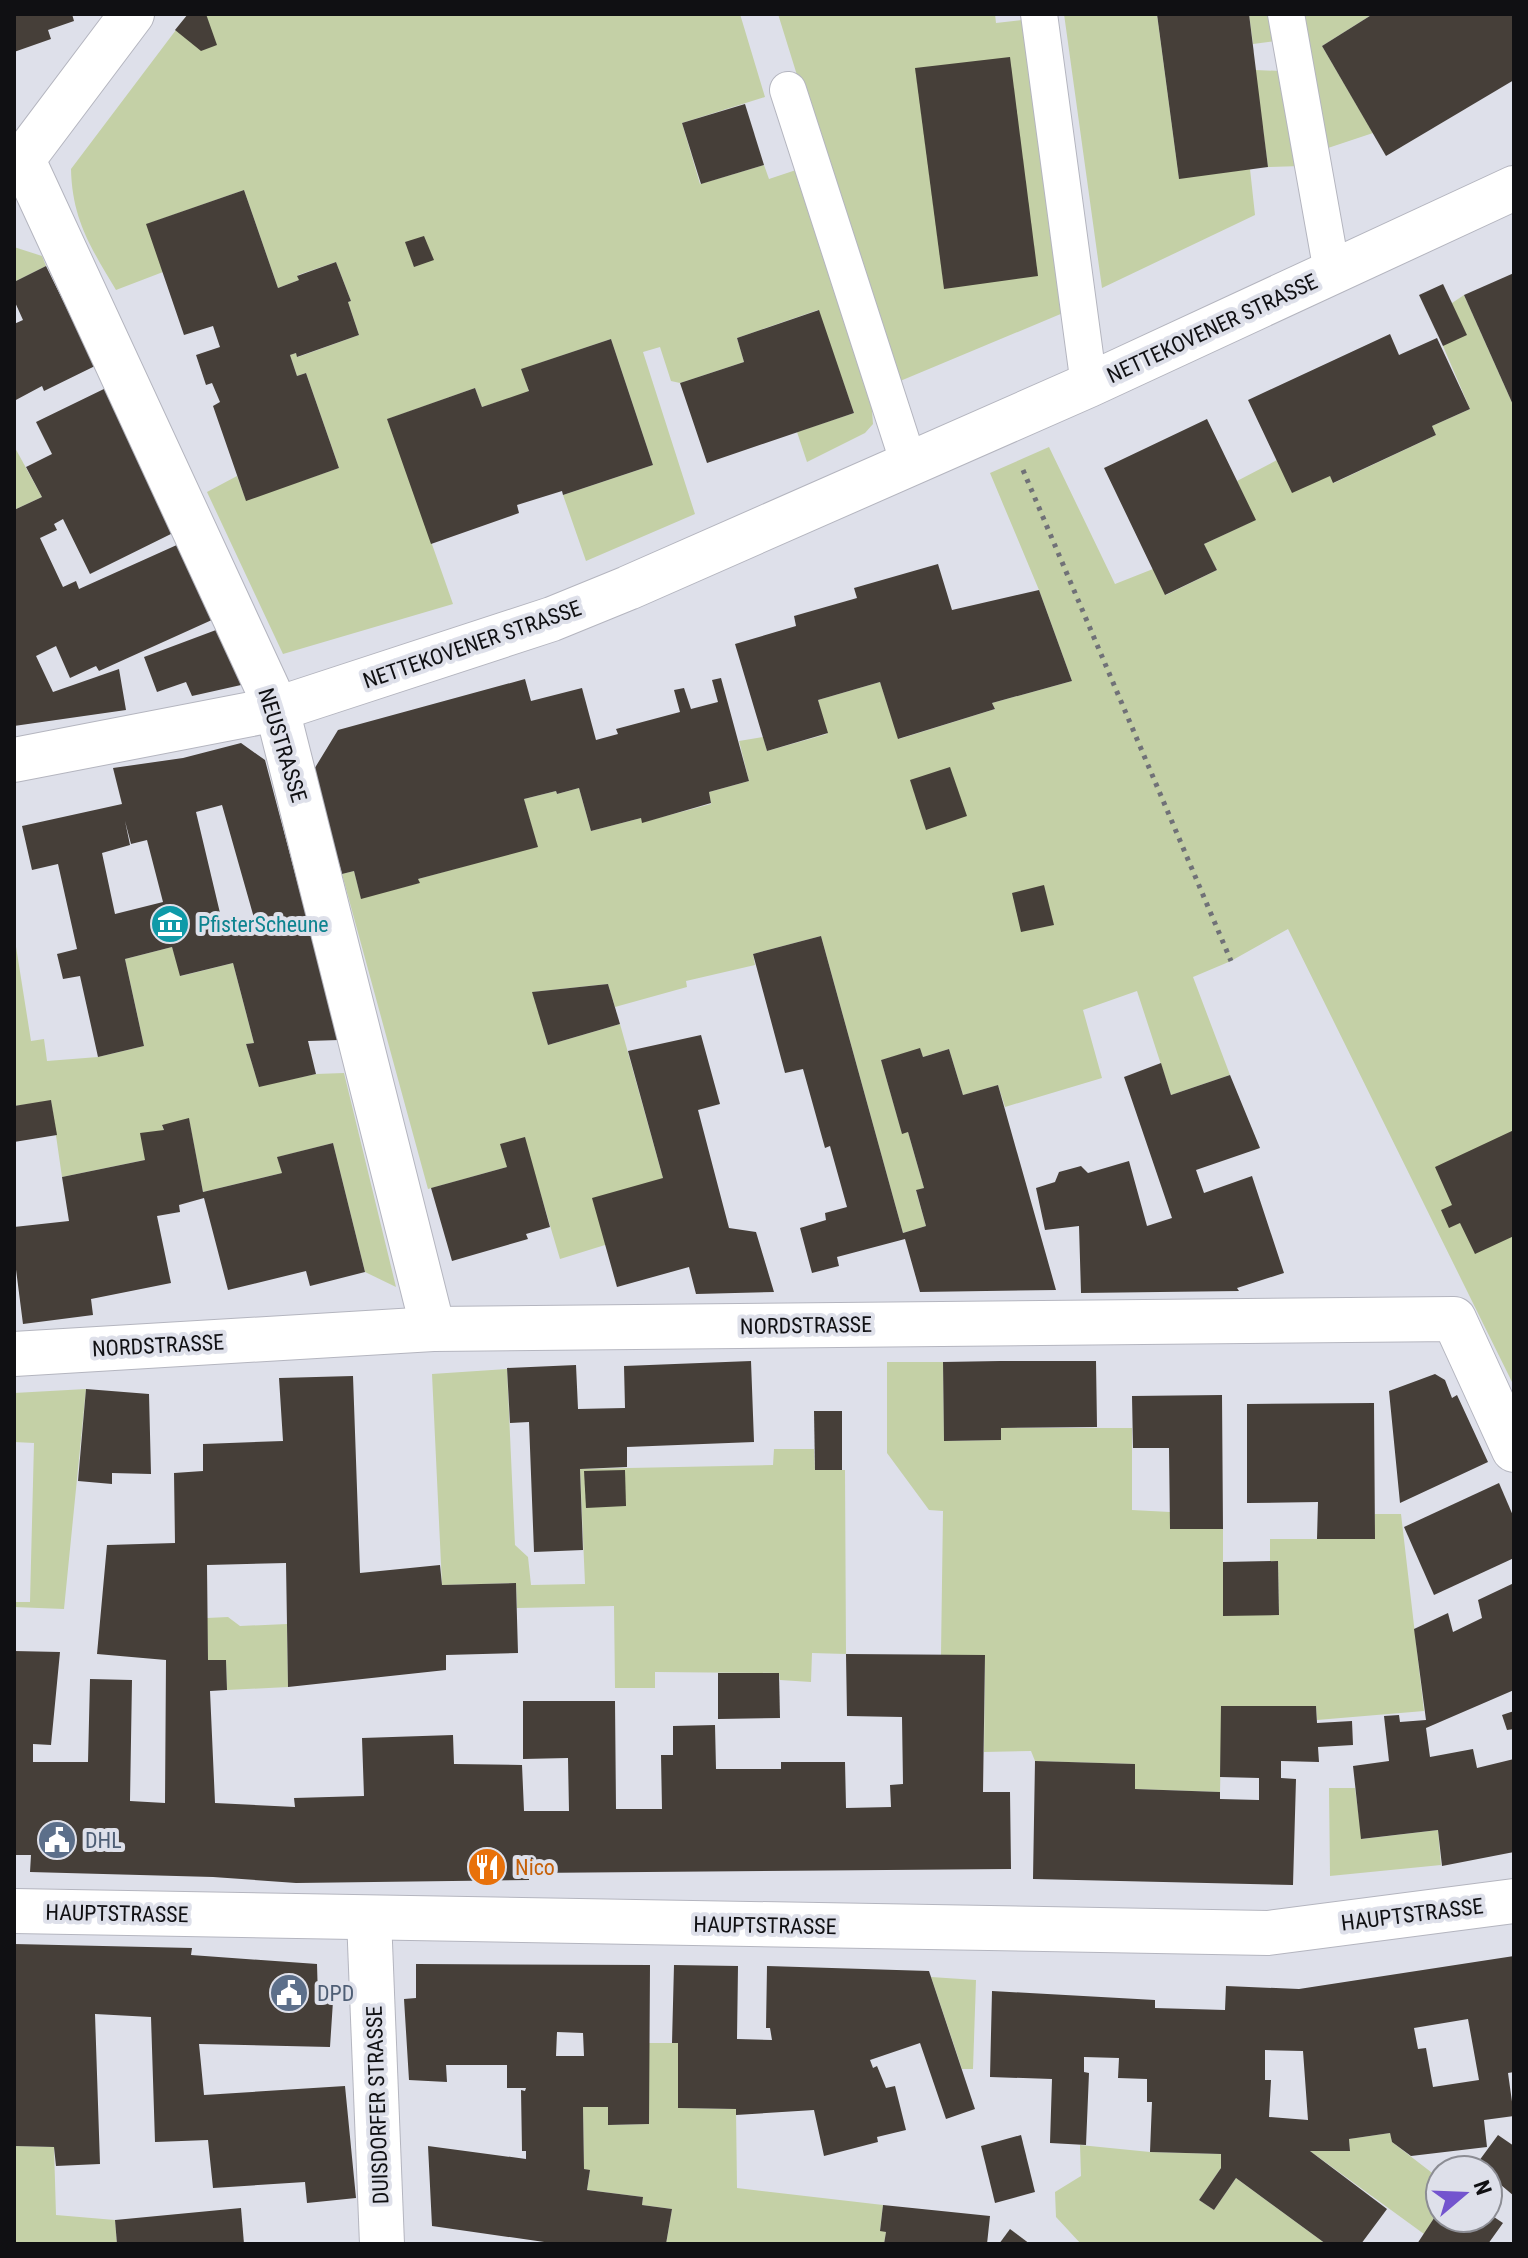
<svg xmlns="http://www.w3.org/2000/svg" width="1528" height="2258" viewBox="0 0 1528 2258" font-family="'Roboto Condensed',sans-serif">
  <rect width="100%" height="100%" fill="#dee0ea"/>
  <g fill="#c4d0a6">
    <path d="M188 14H740L765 97 682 123 700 184 764 165 769 179 799 169 871 397 873 424 865 433 807 462 797 432 854 413 818 310 737 338 744 362 680 383 671 381 660 347 643 352 695 514 586 561 563 495 653 465 611 339 522 369 529 392 482 407 475 388 388 419 453 604 283 654 207 492 237 476 246 500 339 468 306 373 297 376 290 355 296 353 298 357 359 335 348 302 351 301 336 262 298 275 299 280 278 288 244 190 147 224 163 272 116 290C91 248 72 219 71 169Z"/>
    <polygon points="778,14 995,14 996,23 1030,19 1063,313 893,384"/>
    <polygon points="1064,14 1157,14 1179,178 1250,169 1255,215 1102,288"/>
    <polygon points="1249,14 1271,14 1276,41 1253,44"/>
    <polygon points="1301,14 1373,14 1322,46 1373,133 1325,149"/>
    <polygon points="1255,70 1282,71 1301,166 1268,167"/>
    <polygon points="14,247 42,256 46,266 14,282"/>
    <polygon points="1464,295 1514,407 1514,1386 1288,929 1231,961 1193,977 1230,1075 1171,1095 1137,991 1083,1010 1102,1078 1005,1107 998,1085 963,1095 949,1049 923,1057 920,1049 881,1060 902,1133 908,1132 924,1188 916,1191 926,1226 903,1233 821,936 753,954 755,965 686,981 687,987 615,1007 608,984 533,992 548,1045 620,1024 663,1178 605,1245 560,1259 524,1138 507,1167 428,1189 342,874 354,871 361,898 419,883 418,879 537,846 524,799 556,791 557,794 579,788 591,831 641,818 643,822 711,804 709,792 749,781 739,741 763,737 767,751 827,734 818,700 880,682 899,739 995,709 992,703 1072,681 1039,590 990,473 1049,447 1115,584 1153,569 1166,595 1217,570 1204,544 1255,520 1237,481 1277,460 1330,476 1334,483 1436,435 1432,426 1470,409 1443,346 1452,303"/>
    <polygon points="14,446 42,497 14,510"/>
    <polygon points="14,934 31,1041 44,1039 47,1061 98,1057 144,1046 125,959 172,947 181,976 233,963 254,1043 246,1044 259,1086 316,1074 344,1073 396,1287 365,1272 333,1143 278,1157 282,1173 203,1192 189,1119 162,1126 164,1130 145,1160 62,1177 51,1101 14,1106"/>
    <polygon points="887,1362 943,1362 944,1441 1000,1440 1001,1428 1132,1428 1132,1510 1170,1512 1170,1529 1223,1529 1223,1615 1279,1615 1278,1562 1270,1561 1270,1539 1374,1539 1375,1514 1401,1514 1424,1711 1317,1720 1316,1706 1222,1706 1220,1792 1135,1789 1134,1764 1035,1761 1031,1751 984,1752 985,1656 941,1655 943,1511 929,1510 887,1453"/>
    <polygon points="507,1369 515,1545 528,1557 531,1585 585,1584 580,1469 773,1465 774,1449 814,1449 815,1470 845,1470 846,1654 812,1653 811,1682 780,1680 779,1673 655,1672 655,1688 615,1688 614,1606 517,1608 516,1583 442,1585 432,1374"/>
    <polygon points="86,1389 64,1609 14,1607 14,1602 30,1602 34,1443 14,1442 14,1393"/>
    <polygon points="228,1617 240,1626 287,1624 288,1687 227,1690 226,1660 208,1661 207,1618"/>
    <polygon points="1329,1788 1355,1788 1362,1839 1438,1830 1441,1865 1330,1876"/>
    <polygon points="931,1977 976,1980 973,2069 962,2069"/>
    <polygon points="649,2043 678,2043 678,2108 736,2109 737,2188 883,2205 880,2230 886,2232 884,2244 666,2244 672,2209 642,2205 643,2197 587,2190 590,2171 584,2169 583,2107 608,2107 608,2125 649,2124"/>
    <polygon points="1390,2133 1392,2142 1440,2179 1440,2209 1424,2234 1310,2151 1350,2151 1349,2139"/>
    <polygon points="1080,2145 1150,2152 1221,2154 1221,2168 1199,2200 1214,2210 1236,2178 1326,2244 1081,2244 1056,2217 1055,2192 1081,2176"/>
    <polygon points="14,2146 54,2147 56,2215 115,2220 117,2244 14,2244"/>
  </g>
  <g fill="#463f39" fill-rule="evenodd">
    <polygon points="14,14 72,14 74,21 48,30 51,39 14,52"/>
    <polygon points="188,14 206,14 217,45 201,51 175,30"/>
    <polygon points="1157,14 1249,14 1268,167 1179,179"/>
    <polygon points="1373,14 1514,14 1514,80 1386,156 1322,46"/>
    <polygon points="1010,57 1038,276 944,289 915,68"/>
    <polygon points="745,104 764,165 701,184 682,123"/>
    <polygon points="244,190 278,288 299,280 297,276 336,262 351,301 348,302 359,335 297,357 296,353 290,355 297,376 306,373 339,468 246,501 213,406 220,402 212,383 206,385 196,355 220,347 213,326 184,335 146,224"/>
    <polygon points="424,236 434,260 414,267 405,242"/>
    <polygon points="46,266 95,366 44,391 42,386 14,401 14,324 23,320 14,300 14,282"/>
    <polygon points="1514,273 1514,407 1464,295"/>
    <polygon points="1443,284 1467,335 1443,346 1419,295"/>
    <polygon points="819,310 854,413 707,463 680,383 744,362 737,338"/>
    <polygon points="1390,334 1399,355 1437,338 1470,409 1432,426 1436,435 1333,483 1330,476 1292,493 1248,400"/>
    <polygon points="611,339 653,465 563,495 562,491 517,505 519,513 431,544 387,419 475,388 482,407 529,391 521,369"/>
    <polygon points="108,387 179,530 90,574 63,519 54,524 57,530 40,538 63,587 76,581 79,589 179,544 214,619 99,671 96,666 70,678 56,646 36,656 53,692 119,669 126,710 14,726 14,510 42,497 26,467 52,454 36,422"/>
    <polygon points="1207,419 1256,520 1204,544 1217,570 1165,595 1104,468"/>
    <polygon points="938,564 952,610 1039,590 1072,681 992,703 995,709 898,739 880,682 818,700 828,733 767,751 735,644 796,626 794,616 857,598 854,588"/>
    <polygon points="224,627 250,683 192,696 186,682 157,692 144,657"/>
    <polygon points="721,678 749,781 709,792 711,803 642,823 641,818 591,831 579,788 557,794 556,791 524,799 538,847 418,879 420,883 361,899 354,871 342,874 313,771 338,730 525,679 531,701 582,688 596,740 618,734 616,729 680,712 674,690 684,688 691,709 718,702 712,680"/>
    <path d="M241 743 265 760 339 1040 308 1041 316 1074 259 1087 246 1044 254 1043 233 963 180 976 172 947 125 959 144 1046 98 1057 80 976 63 979 57 954 77 949 58 864 32 870 22 826 122 804 113 768 183 758ZM222 805 256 925 225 934 196 812ZM125 821 131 844 147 840 163 902 115 914 102 853 130 845Z"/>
    <polygon points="950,767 967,816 926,830 910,780"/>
    <polygon points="1044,885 1054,925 1021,932 1012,893"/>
    <polygon points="821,936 903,1233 926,1226 916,1190 924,1188 908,1132 902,1134 881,1060 920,1048 923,1057 949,1049 963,1095 998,1085 1056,1290 920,1292 905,1239 837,1257 839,1266 812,1273 800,1228 826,1220 825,1213 847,1207 830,1146 825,1148 803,1069 785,1073 753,954"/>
    <polygon points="608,984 620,1024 548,1045 532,992"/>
    <polygon points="701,1035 720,1104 698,1110 729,1228 756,1232 774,1292 696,1294 689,1267 617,1287 592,1198 663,1178 628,1051"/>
    <polygon points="1161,1063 1171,1095 1230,1075 1260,1148 1196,1170 1204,1193 1252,1176 1284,1273 1237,1288 1239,1291 1081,1293 1079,1226 1045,1230 1036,1188 1055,1182 1059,1172 1081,1166 1088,1173 1129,1161 1147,1226 1172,1218 1124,1077"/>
    <polygon points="51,1100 57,1135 14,1142 14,1106"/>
    <polygon points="189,1118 203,1192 282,1173 277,1157 333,1143 365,1272 310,1286 306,1271 228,1290 204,1198 179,1205 180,1212 157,1216 171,1283 91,1299 93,1315 23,1324 14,1254 14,1227 69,1221 62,1177 145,1160 140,1133 164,1130 162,1125"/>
    <polygon points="1514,1130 1514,1236 1475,1254 1460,1223 1449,1228 1441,1210 1452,1205 1435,1167"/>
    <polygon points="525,1137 550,1227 526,1234 528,1239 452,1261 431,1188 507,1167 500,1144"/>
    <polygon points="751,1361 754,1442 627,1447 627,1467 580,1469 583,1550 534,1552 529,1422 510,1423 507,1368 576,1365 578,1409 625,1408 624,1366"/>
    <polygon points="1000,1361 1096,1361 1097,1427 1001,1428 1001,1440 944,1441 943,1362"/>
    <polygon points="1435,1374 1445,1380 1452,1398 1457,1395 1488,1462 1400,1503 1389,1391"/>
    <polygon points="353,1376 360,1573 440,1565 442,1585 516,1583 518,1653 446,1655 446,1670 288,1687 286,1563 207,1565 208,1660 226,1660 227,1690 210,1691 215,1803 295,1807 294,1798 364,1796 362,1738 453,1735 454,1764 522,1765 524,1811 569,1811 568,1758 523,1759 523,1701 615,1701 616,1809 662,1809 661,1755 673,1755 673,1726 715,1725 716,1769 781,1769 781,1762 845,1762 846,1808 891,1807 890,1785 903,1784 902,1717 847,1716 846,1654 985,1655 983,1792 1010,1792 1011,1869 529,1873 529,1880 296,1883 213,1877 30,1872 31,1855 14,1855 14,1651 60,1652 51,1745 33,1744 33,1762 88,1762 90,1679 132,1680 130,1801 165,1803 166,1660 97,1654 107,1545 175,1543 174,1473 203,1471 203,1444 283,1441 279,1378"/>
    <polygon points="86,1389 149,1394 151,1474 112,1473 112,1484 78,1481"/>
    <polygon points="1222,1395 1223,1529 1170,1529 1169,1448 1133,1448 1132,1396"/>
    <polygon points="1374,1403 1375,1539 1317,1539 1318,1502 1247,1503 1247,1404"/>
    <polygon points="814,1411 842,1411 842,1470 815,1470"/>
    <polygon points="625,1470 626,1506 586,1508 584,1471"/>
    <polygon points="1499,1483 1514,1518 1514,1558 1434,1595 1404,1527"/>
    <polygon points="1278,1561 1279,1615 1223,1616 1223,1562"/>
    <polygon points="1514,1583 1514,1690 1426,1728 1430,1757 1473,1749 1477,1768 1514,1759 1514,1852 1442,1866 1438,1830 1361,1839 1353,1766 1389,1761 1384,1716 1399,1715 1400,1722 1426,1720 1414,1629 1448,1613 1453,1632 1482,1618 1478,1600"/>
    <polygon points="718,1673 779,1673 780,1718 718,1719"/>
    <polygon points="1221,1706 1316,1706 1317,1723 1352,1721 1353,1745 1318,1747 1319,1762 1281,1761 1281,1778 1296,1779 1293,1885 1033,1879 1035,1761 1135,1764 1135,1789 1220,1792 1220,1799 1259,1800 1259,1778 1220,1777"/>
    <polygon points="1514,1711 1514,1729 1507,1730 1502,1715"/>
    <polygon points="14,1944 192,1948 191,1955 317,1964 318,1999 333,2001 330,2047 199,2044 204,2095 345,2086 356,2198 307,2203 305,2182 213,2188 208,2140 155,2142 151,2017 95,2014 100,2164 56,2166 54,2147 14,2146"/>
    <path d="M1514 1956V2072L1508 2073 1514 2116 1484 2120 1487 2147 1411 2156 1392 2142 1390 2133 1349 2139 1350 2151H1310L1387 2209 1361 2244H1326L1236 2178 1214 2210 1199 2200 1221 2168V2154L1150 2152 1152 2102H1147V2079L1118 2078 1119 2058 1084 2057V2072L1089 2073 1086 2145 1050 2143 1052 2079 990 2077 992 1991 1155 2000V2008L1225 2010 1226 1986 1299 1989ZM1468 2019 1479 2080 1433 2087 1426 2048 1418 2049 1414 2028ZM1265 2050 1303 2051 1308 2120 1269 2117 1271 2080H1265Z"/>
    <path d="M416 1964 650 1965 649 2124 608 2125V2107H583L584 2169 590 2170 587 2190 643 2197 642 2205 672 2209 666 2244H558L432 2226 428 2146 526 2159V2151H522L521 2090 525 2091 526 2088H507V2065H446L447 2082 409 2080 404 1999 416 1998ZM557 2032 583 2033 584 2056H556Z"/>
    <polygon points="674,1965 738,1966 737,2039 772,2040 770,2028 766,2028 767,1966 929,1971 975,2109 946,2119 920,2043 870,2060 873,2068 877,2066 886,2088 895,2086 906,2130 877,2137 878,2142 824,2156 814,2110 736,2115 736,2109 678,2108 678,2043 672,2043"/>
    <polygon points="1021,2135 1035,2192 995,2203 981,2146"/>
    <polygon points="1498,2135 1514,2146 1514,2196 1488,2174 1488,2170 1483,2170 1476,2165"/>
    <polygon points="883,2205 990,2216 987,2244 884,2244 886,2232 880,2231"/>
    <polygon points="241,2208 244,2244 117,2244 115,2220"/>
    <polygon points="1440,2209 1440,2218 1488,2218 1488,2213 1503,2223 1488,2244 1417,2244"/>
    <polygon points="1010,2229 1030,2244 999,2244"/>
  </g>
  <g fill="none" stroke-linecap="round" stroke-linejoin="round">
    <defs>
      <g id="lane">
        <polyline points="1039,14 1089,385"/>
        <polyline points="1286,14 1332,272"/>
        <polyline points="788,90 909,464"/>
      </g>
      <g id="street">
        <polyline points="14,154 23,160 277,709 433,1329"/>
        <polyline points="14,171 132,14"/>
        <polyline points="14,760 277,709 552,619 628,588 1089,385 1514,188"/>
        <polyline points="14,1354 433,1329 1454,1319 1514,1450"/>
      </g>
      <g id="secondary">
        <polyline points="14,1911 1268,1933 1514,1901"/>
        <polyline points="369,1918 382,2244"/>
      </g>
    </defs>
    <use href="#lane" stroke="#b4b5bf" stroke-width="38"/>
    <use href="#street" stroke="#b4b5bf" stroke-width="46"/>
    <use href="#secondary" stroke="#b4b5bf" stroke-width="46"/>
    <polyline stroke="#707177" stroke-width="5" stroke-dasharray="4 6" stroke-linecap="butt" points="1023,470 1231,961"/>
    <use href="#lane" stroke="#fff" stroke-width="36"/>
    <use href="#street" stroke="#fff" stroke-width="44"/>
    <use href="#secondary" stroke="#fff" stroke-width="44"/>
  </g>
  <defs>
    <symbol id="museum-disc" viewBox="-11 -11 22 22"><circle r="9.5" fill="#0f9aa8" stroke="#dee0ea"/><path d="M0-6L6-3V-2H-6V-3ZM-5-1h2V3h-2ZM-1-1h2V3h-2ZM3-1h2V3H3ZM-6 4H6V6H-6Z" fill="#fff"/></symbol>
    <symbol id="civic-disc" viewBox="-11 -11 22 22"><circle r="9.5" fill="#5c6f8a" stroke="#dee0ea"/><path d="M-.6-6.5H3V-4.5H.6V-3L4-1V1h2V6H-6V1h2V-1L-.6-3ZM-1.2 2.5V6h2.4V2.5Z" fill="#fff"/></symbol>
    <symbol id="restaurant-disc" viewBox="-11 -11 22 22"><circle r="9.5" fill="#e8710a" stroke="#dee0ea"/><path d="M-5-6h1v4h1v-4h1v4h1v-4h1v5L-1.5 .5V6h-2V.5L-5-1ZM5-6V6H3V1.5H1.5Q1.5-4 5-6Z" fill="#fff"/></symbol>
  </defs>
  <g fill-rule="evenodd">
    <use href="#museum-disc" x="148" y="902" width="44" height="44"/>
    <use href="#civic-disc" x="35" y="1818" width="44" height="44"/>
    <use href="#restaurant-disc" x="465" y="1845" width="44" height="44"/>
    <use href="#civic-disc" x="267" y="1971" width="44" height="44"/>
  </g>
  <g text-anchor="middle" stroke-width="8" stroke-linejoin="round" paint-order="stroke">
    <g font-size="22" fill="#101013" stroke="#dee0ea">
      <text transform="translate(1212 328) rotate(-25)" y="8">NETTEKOVENER STRASSE</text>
      <text transform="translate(472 644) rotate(-19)" y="8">NETTEKOVENER STRASSE</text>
      <text transform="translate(283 745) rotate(73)" y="8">NEUSTRASSE</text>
      <text transform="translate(806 1325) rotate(-1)" y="8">NORDSTRASSE</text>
      <text transform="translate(158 1345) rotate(-3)" y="8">NORDSTRASSE</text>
      <text transform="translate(117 1913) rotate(1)" y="8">HAUPTSTRASSE</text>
      <text transform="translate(1412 1914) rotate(-7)" y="8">HAUPTSTRASSE</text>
      <text transform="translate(765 1925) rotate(1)" y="8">HAUPTSTRASSE</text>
      <text transform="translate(377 2105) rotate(-92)" y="8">DUISDORFER STRASSE</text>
    </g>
    <g font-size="22" fill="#0d838f" stroke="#dee0ea" text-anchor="start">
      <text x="198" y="932">PfisterScheune</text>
    </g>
    <g font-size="22" fill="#4e5e75" stroke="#dee0ea" text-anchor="start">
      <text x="85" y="1848">DHL</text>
      <text x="317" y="2001">DPD</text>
    </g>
    <g font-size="22" fill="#c56008" stroke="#dee0ea" text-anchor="start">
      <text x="515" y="1875">Nico</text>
    </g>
  </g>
  <rect width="1528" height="2258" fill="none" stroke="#101013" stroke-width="32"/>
  <g transform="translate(1464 2194) rotate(71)"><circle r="38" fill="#dee0ea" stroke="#8c8d94" stroke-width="2"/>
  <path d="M0-6L14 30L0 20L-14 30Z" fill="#7354ce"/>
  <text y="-12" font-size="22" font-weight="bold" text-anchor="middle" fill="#101013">N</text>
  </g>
</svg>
